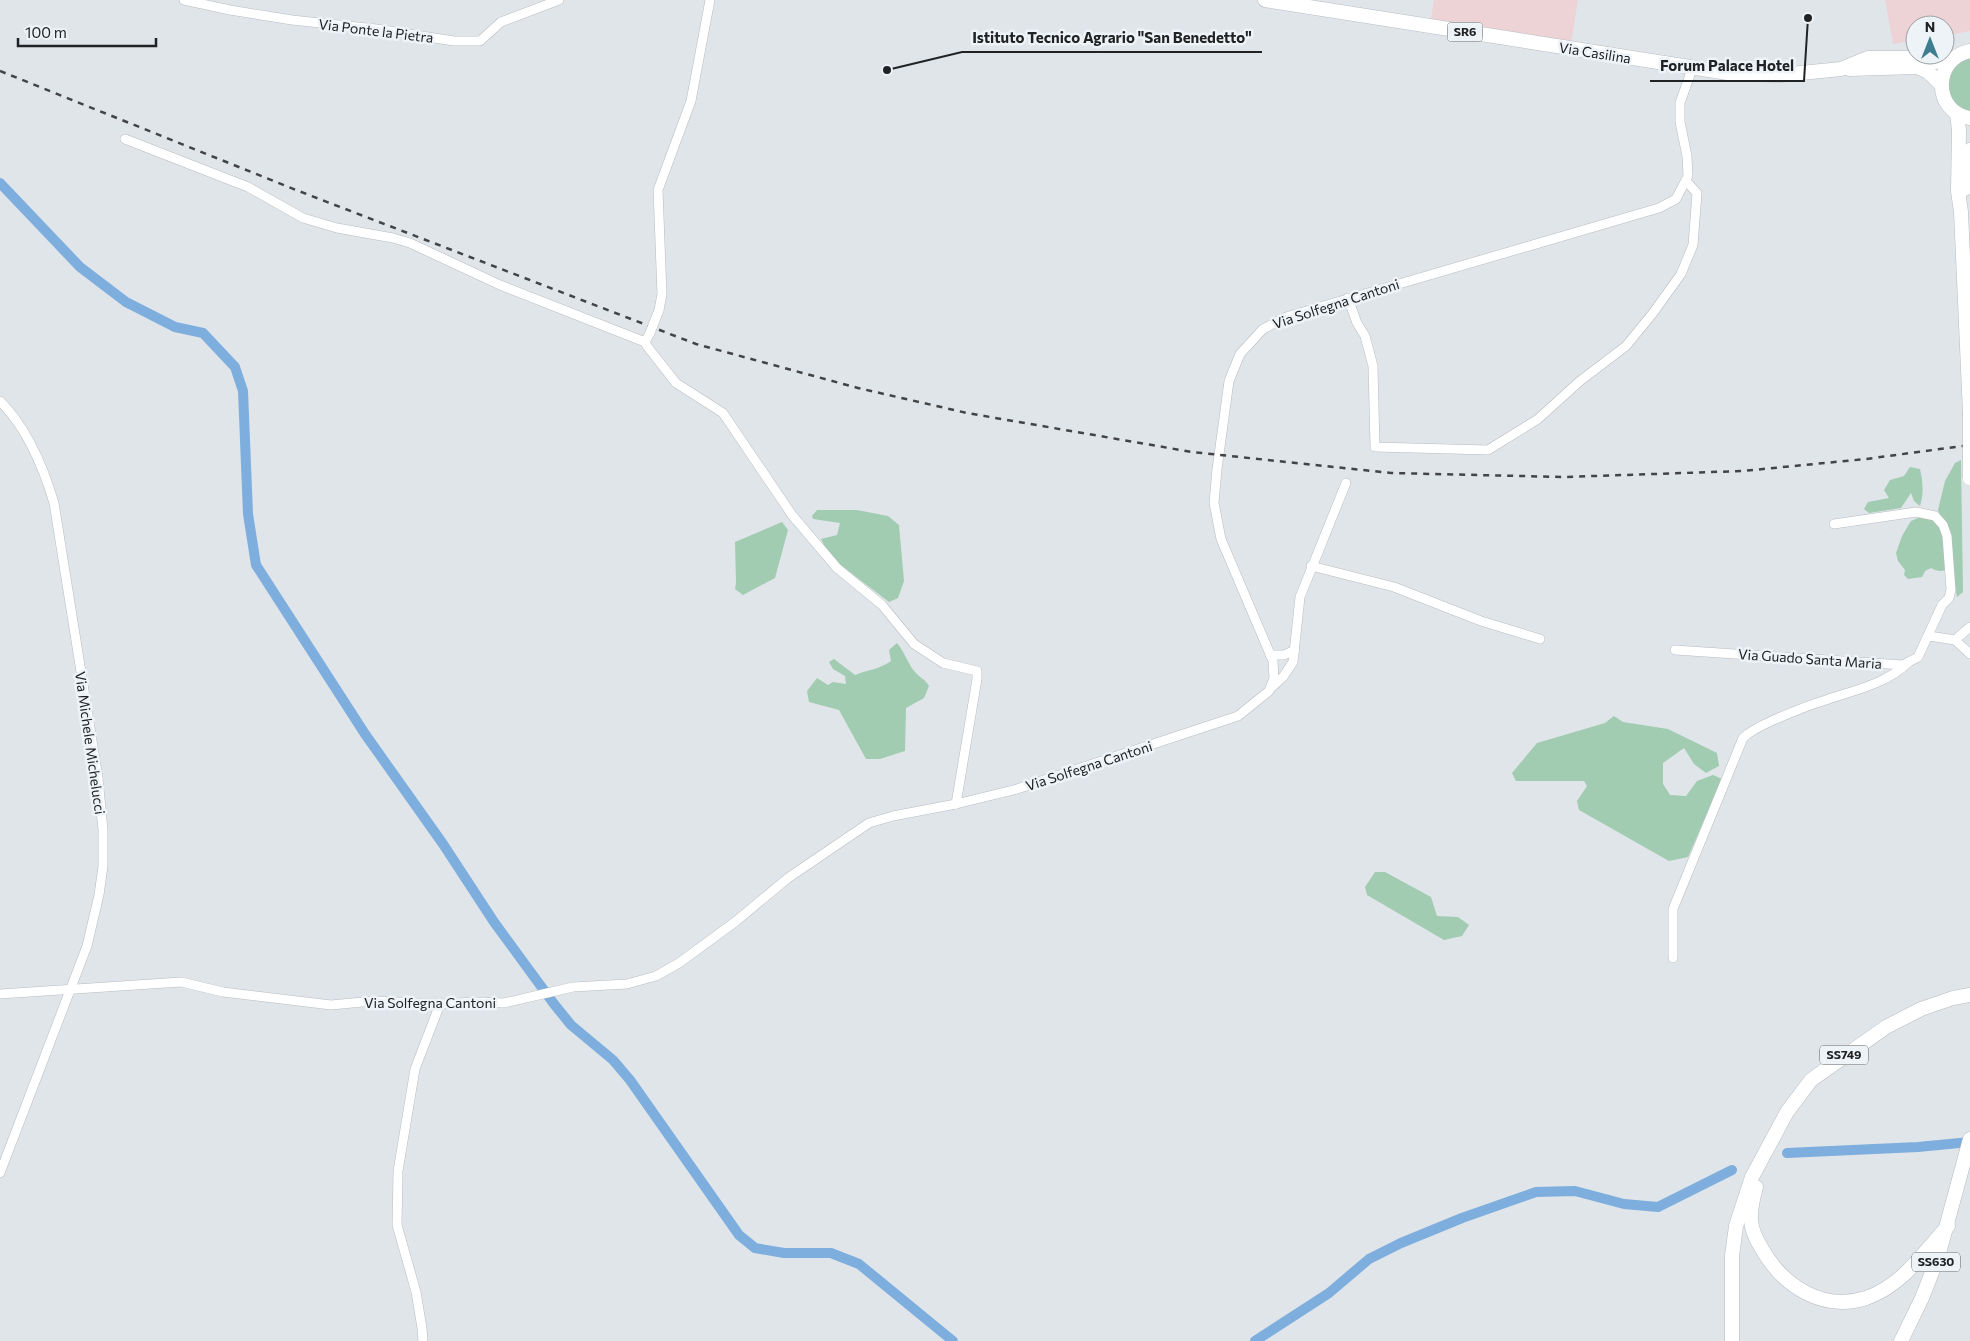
<svg xmlns="http://www.w3.org/2000/svg" width="1970" height="1341" viewBox="0 0 1970 1341" font-family="Commissioner,sans-serif">
  <rect width="100%" height="100%" fill="#e0e5ea"/>
  <g fill="#eed3d6">
    <polygon points="1434,0 1578,0 1571,44 1431,19"/>
    <polygon points="1885,0 1970,0 1970,31 1945,36 1945,25 1915,25 1915,40 1893,44"/>
  </g>
  <g fill="#a1ccb1">
    <path d="M1970 57V115L1967 114 1947 95C1948 75 1950 66 1970 57Z"/>
    <polygon points="1961,460 1963,592 1957,597 1953,577 1951,539 1938,510 1945,481 1955,463"/>
    <path d="M1910 467 1920 469C1923 482 1924 493 1920 506L1914 501 1911 493 1901 508 1869 513 1864 509 1868 502 1889 498 1884 490 1890 480 1904 476Z"/>
    <polygon points="817,510 857,510 888,516 899,525 904,581 898,598 889,602 830,557 821,539 837,535 840,523 813,519 812,516"/>
    <path d="M1918 518H1932C1948 533 1946 548 1948 568 1942 573 1937 571 1931 568L1925 571 1922 577 1908 579 1904 575 1905 570 1898 561 1896 553 1902 536 1911 521Z"/>
    <polygon points="782,522 788,530 775,578 743,595 735,589 736,583 735,542"/>
    <path d="M897 643C904 651 909 666 915 672 920 678 925 679 929 686L924 698 906 708 905 751 880 759H866L839 710 809 702 807 691 817 678 828 685 833 682 846 684 845 676 833 669 829 662 834 659 855 675C867 670 880 669 891 661L889 650Z"/>
    <polygon points="1614,716 1623,722 1668,729 1717,753 1719,766 1706,773 1694,764 1684,748 1663,763 1663,784 1670,795 1686,796 1697,781 1713,775 1722,779 1688,857 1669,861 1579,810 1577,801 1587,786 1584,781 1516,781 1512,773 1537,743 1605,723"/>
    <polygon points="1375,872 1385,872 1431,897 1437,916 1458,917 1469,925 1462,936 1444,940 1367,895 1365,887"/>
  </g>
  <g fill="none" stroke-linecap="round" stroke-linejoin="round">
    <g stroke="#7daedd" stroke-width="10">
      <polyline points="0,183 80,267 126,302 175,327 203,333 235,367 243,391 248,514 256,565 365,734 443,844 494,922 554,1004 571,1025 613,1060 630,1080 739,1235 755,1248 784,1253 831,1253 859,1264 953,1341"/>
      <polyline points="1787,1153 1918,1147 1970,1142"/>
      <polyline points="1255,1341 1329,1293 1369,1259 1401,1243 1462,1218 1536,1192 1575,1191 1624,1204 1658,1207 1732,1170"/>
    </g>
    <defs>
      <g id="minor">
        <polyline points="184,0 230,10 292,20 376,29 454,41 480,41 501,22 559,0"/>
        <polyline points="125,139 248,187 303,218 337,228 393,238 410,243 500,285 645,342"/>
        <polyline points="1348,298 1357,323 1365,336 1373,366 1375,447 1488,450 1538,419 1580,381 1626,346 1653,313 1681,274 1693,245 1697,193 1686,181"/>
        <polyline points="659,310 662,294 658,190 691,101 710,0"/>
        <polyline points="650,333 645,342 647,346 676,383 723,413 792,515 837,568 882,605 914,644 943,663 977,671 977,679 956,804"/>
        <path d="M0 401C27 428 43 466 54 503L98 778 103 830V866L99 895 87 946 0 1173"/>
        <polyline points="1311,566 1394,587 1481,621 1540,639"/>
        <polyline points="1929,636 1955,640 1970,654"/>
        <polyline points="1955,640 1970,627"/>
        <polyline points="1675,650 1903,665 1918,657 1942,605 1949,598 1951,590 1947,536 1943,525 1935,516 1916,512 1834,524"/>
        <polyline points="1270,655 1284,655 1295,650"/>
        <polyline points="1272,687 1283,677 1293,662 1300,597 1346,483"/>
        <path d="M1673 958V909L1743 738C1752 729 1765 724 1776 719 1792 712 1809 705 1826 700 1855 690 1886 684 1909 662"/>
        <polyline points="0,994 181,982 223,992 331,1005 373,1001 440,1004 475,1002 504,1003 573,987 627,984 656,976 679,963 735,922 788,878 869,823 893,816 956,804 1017,789 1238,716 1269,691 1274,678 1273,661 1221,539 1214,503 1217,469 1229,381 1240,354 1263,329 1286,317 1659,208 1676,199 1688,176 1687,156 1680,122 1680,103 1692,69"/>
        <polyline points="423,1341 422,1328 416,1292 397,1225 398,1171 415,1069 440,1004"/>
      </g>
      <g id="primary">
        <polyline points="1265,0 1734,74 1781,75 1841,69 1868,58 1916,58 1936,62 1954,58"/>
        <path d="M1970 51C1933 58 1932 112 1970 118"/>
        <polyline points="1849,69 1917,67 1928,72 1941,84"/>
        <polyline points="1957,114 1959,130 1958,191 1961,212 1970,414"/>
        <polyline points="1965,189 1970,150"/>
        <polyline points="1901,1341 1922,1298 1938,1257 1970,1139"/>
      </g>
      <g id="trunk">
        <path d="M1756 1187C1753 1198 1750 1210 1751 1221 1752 1231 1757 1241 1762 1249 1783 1286 1823 1312 1866 1298 1902 1286 1924 1252 1948 1226"/>
        <polyline points="1732,1341 1732,1256 1736,1226 1752,1177 1787,1112 1811,1080 1886,1027 1921,1009 1953,998 1970,995"/>
      </g>
    </defs>
    <use href="#minor" stroke="#b7bcc1" stroke-width="10"/>
    <use href="#primary" stroke="#b7bcc1" stroke-width="15"/>
    <use href="#trunk" stroke="#b7bcc1" stroke-width="15"/>
    <use href="#minor" stroke="#fff" stroke-width="9"/>
    <use href="#primary" stroke="#fff" stroke-width="14"/>
    <use href="#trunk" stroke="#fff" stroke-width="14"/>
    <polyline stroke="#424446" stroke-width="2.5" stroke-dasharray="6 6" stroke-linecap="butt" points="0,71 296,190 696,344 858,388 967,413 1192,452 1391,473 1564,477 1743,471 1866,459 1970,445"/>
    <defs>
      <polyline id="minor-bridge" points="650,333 659,310"/>
      <polyline id="primary-bridge" points="1970,478 1970,414"/>
    </defs>
    <use href="#minor-bridge" stroke="#b7bcc1" stroke-width="10" stroke-linecap="butt"/>
    <use href="#primary-bridge" stroke="#b7bcc1" stroke-width="15" stroke-linecap="butt"/>
    <use href="#minor-bridge" stroke="#fff" stroke-width="9"/>
    <use href="#primary-bridge" stroke="#fff" stroke-width="14"/>
  </g>
  <g text-anchor="middle" stroke-width="5" stroke-linejoin="round" paint-order="stroke">
    <g fill="#eef3f8" stroke="#5e6163" stroke-width="1">
      <rect x="1447.5" y="22.5" width="35" height="19" rx="4"/>
      <rect x="1820" y="1045.5" width="48" height="19" rx="4"/>
      <rect x="1912" y="1252.5" width="48" height="19" rx="4"/>
    </g>
    <g font-size="12" font-weight="bold" fill="#202223">
      <text x="1465" y="36">SR6</text>
      <text x="1844" y="1059">SS749</text>
      <text x="1936" y="1266">SS630</text>
    </g>
    <g font-size="14" fill="#202223" stroke="#eef3f8">
      <text transform="translate(376 31) rotate(7)" y="5">Via Ponte la Pietra</text>
      <text transform="translate(1595 53) rotate(9)" y="5">Via Casilina</text>
      <text transform="translate(1336 304) rotate(-18)" y="5">Via Solfegna Cantoni</text>
      <text transform="translate(1810 659) rotate(4)" y="5">Via Guado Santa Maria</text>
      <text transform="translate(90 743) rotate(82)" y="5">Via Michele Michelucci</text>
      <text transform="translate(1089 766) rotate(-18)" y="5">Via Solfegna Cantoni</text>
      <text x="430" y="1008">Via Solfegna Cantoni</text>
    </g>
  </g>
  <path fill="none" stroke="#202223" stroke-width="2" d="M887 70L962 52H1262M1808 18L1804 81H1650"/>
  <g fill="#202223" stroke="#eef3f8" stroke-width="2">
    <circle cx="887" cy="70" r="5"/>
    <circle cx="1808" cy="18" r="5"/>
  </g>
  <g font-size="15" text-anchor="middle" font-weight="bold" fill="#202223" stroke="#eef3f8" stroke-width="5" stroke-linejoin="round" paint-order="stroke">
    <text x="1112" y="43">Istituto Tecnico Agrario "San Benedetto"</text>
    <text x="1727" y="71">Forum Palace Hotel</text>
  </g>
  <g transform="translate(1930 40)"><circle r="24" fill="#eef3f8" stroke="#9c9fa3"/>
  <path d="M0-4L9 19L0 12L-9 19Z" fill="#3d7f90"/>
  <text y="-8" font-size="14" font-weight="bold" text-anchor="middle" fill="#202223">N</text>
  </g>
  <path d="M18 38v8h138v-8" fill="none" stroke="#202223" stroke-width="2.5"/>
  <text x="25" y="38" font-size="15" fill="#202223" stroke="#eef3f8" stroke-width="4" paint-order="stroke">100 m</text>
</svg>
